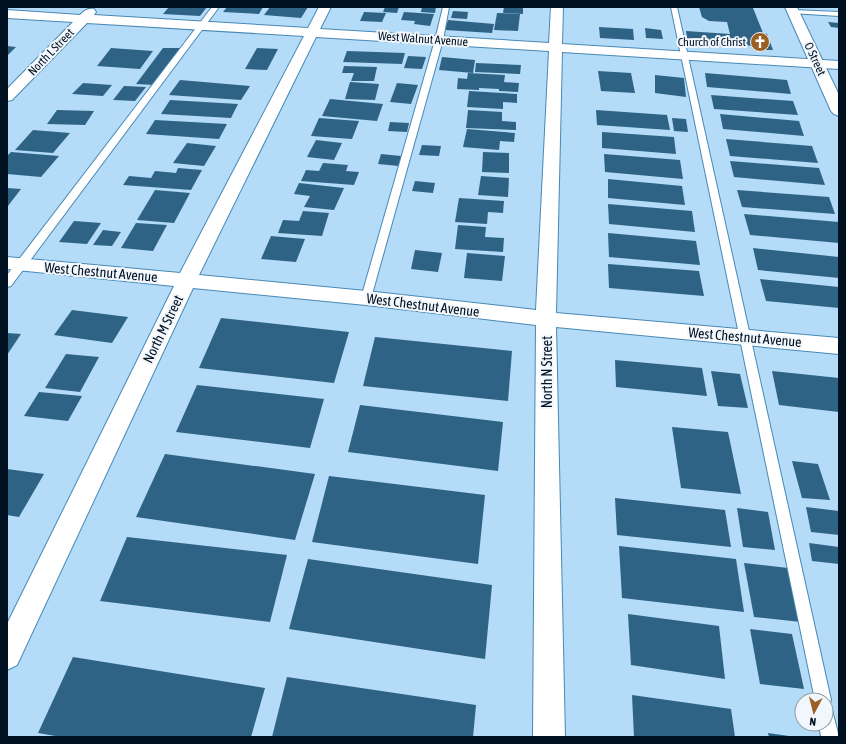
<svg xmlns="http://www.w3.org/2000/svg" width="846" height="744" viewBox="0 0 846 744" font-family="'Asap Condensed',sans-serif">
  <rect width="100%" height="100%" fill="#b4dbf7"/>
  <g fill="#2e6386">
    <polygon points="169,7 207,7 200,16 163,14"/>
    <polygon points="227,7 263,7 259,14 223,12"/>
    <polygon points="270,7 308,7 301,18 264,15"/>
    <polygon points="385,7 399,7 397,13 383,12"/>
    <polygon points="422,7 436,7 435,13 421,12"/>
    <polygon points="504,7 523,7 523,14 503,13"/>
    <polygon points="699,7 756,7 753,8 763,33 767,34 773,50 758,50 757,46 739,45 739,47 688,44 686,31 730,34 727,22 709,21 702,17"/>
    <polygon points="453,11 468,12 467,19 451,18"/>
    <polygon points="364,12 386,13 382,22 360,21"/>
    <polygon points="404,12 434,14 430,26 414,24 415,21 401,20"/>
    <polygon points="497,13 520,14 518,31 494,30"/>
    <polygon points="448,20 494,24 492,33 445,30"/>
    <polygon points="828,22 839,23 839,28 831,27"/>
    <polygon points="599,27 633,29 634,40 600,38"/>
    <polygon points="645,28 661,30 663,39 646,38"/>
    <polygon points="7,46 16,47 7,56"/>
    <polygon points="111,48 153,51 140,69 97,66"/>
    <polygon points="163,48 180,48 154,85 136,84"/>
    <polygon points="257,48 278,49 267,70 245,69"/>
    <polygon points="347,51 405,53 402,64 343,62"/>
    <polygon points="408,56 426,57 422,69 404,68"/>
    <polygon points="442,57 475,60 473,73 439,70"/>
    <polygon points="476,63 521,65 520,74 475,72"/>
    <polygon points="344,66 377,67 374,81 351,81 354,73 342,73"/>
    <polygon points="598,71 631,73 635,93 601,91"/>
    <polygon points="468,73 505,75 504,82 519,83 518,92 499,91 499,89 479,88 479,90 457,89 458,78 467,79"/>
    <polygon points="705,73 787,80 791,94 707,87"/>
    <polygon points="655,75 684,78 686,97 655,93"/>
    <polygon points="180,80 250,86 241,100 169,95"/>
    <polygon points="350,82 379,84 375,100 345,99"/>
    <polygon points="83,83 112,85 103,96 72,94"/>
    <polygon points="397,83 418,85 411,104 390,102"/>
    <polygon points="124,86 146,87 135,101 113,100"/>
    <polygon points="469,91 517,94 517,103 503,102 503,109 467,107"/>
    <polygon points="711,95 793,101 798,115 714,109"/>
    <polygon points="330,99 383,104 377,121 322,116"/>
    <polygon points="170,100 238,104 231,118 161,114"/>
    <polygon points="57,110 94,111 85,125 47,124"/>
    <polygon points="468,110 502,112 502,121 516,122 516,130 466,128"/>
    <polygon points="596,110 667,115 670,130 597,125"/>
    <polygon points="720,114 799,121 804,136 723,129"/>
    <polygon points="319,118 359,121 352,139 311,136"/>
    <polygon points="672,118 686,119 688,132 674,131"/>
    <polygon points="155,120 227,124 219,139 146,134"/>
    <polygon points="390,122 409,123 407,132 388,131"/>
    <polygon points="467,129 515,133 514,142 500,141 499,150 463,147"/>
    <polygon points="33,130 70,133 53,153 15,150"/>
    <polygon points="602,132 674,137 676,154 602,148"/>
    <polygon points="726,139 812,146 818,163 730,156"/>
    <polygon points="316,140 342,143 334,160 307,157"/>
    <polygon points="187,143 216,146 204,166 173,163"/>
    <polygon points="422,145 441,146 439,156 419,155"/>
    <polygon points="11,152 59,156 41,177 7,174 7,156"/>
    <polygon points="483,152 509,153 509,173 482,172"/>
    <polygon points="381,154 401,156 399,166 378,164"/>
    <polygon points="604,154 680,160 683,179 605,172"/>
    <polygon points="730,161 819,168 825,185 734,177"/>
    <polygon points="323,163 348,165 346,171 359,172 354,185 301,181 306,170 319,171"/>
    <polygon points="178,168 202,170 191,190 123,185 129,176 151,178 155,171 176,173"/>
    <polygon points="481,176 509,178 508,197 478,195"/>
    <polygon points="608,179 682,186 685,205 608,198"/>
    <polygon points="415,181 435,183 433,193 412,191"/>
    <polygon points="299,183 344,188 334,210 304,207 310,196 294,194"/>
    <polygon points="7,188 21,189 8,206 7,206"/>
    <polygon points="155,190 190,193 174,223 137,220"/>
    <polygon points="737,190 829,197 835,214 742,207"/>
    <polygon points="459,198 504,201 503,213 488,212 487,224 455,222"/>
    <polygon points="608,204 692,211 695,232 609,224"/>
    <polygon points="303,211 329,213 322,236 278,233 283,220 299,221"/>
    <polygon points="744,214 839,222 839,243 750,235"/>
    <polygon points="74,221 101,223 87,244 59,242"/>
    <polygon points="136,223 167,225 153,251 121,248"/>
    <polygon points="458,225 486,227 485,237 504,238 503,252 455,249"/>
    <polygon points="103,230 121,232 112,246 93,245"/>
    <polygon points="608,233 696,241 700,265 609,257"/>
    <polygon points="271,236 305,239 296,262 261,259"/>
    <polygon points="753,248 839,257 839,278 758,270"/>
    <polygon points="415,250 442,253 438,272 411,269"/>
    <polygon points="467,253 505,256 502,281 464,278"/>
    <polygon points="608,264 699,271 704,296 609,288"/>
    <polygon points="760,279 839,287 839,308 766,301"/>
    <polygon points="72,310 128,317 112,343 54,335"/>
    <polygon points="221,318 349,332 334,383 199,368"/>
    <polygon points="7,333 21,334 7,355"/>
    <polygon points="375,337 512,351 508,401 363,386"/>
    <polygon points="66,354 99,357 80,392 45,388"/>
    <polygon points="615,360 702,368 707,396 616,387"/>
    <polygon points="711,371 740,374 748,408 718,406"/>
    <polygon points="772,371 839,378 839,412 779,405"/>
    <polygon points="197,385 324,399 310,448 176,432"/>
    <polygon points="39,392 82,396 68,421 24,416"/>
    <polygon points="360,405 503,422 498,471 348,452"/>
    <polygon points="672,427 728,432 741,494 681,488"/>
    <polygon points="165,454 315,474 295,540 136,517"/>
    <polygon points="792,461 818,464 830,500 802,498"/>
    <polygon points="7,469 44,474 19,517 7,515"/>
    <polygon points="329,476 485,495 478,564 312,542"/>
    <polygon points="615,498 725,510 731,547 617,535"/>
    <polygon points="806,507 839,511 839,535 811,532"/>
    <polygon points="737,508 768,512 775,550 743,547"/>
    <polygon points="127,537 287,555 270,622 100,601"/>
    <polygon points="809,543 839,547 839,564 812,561"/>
    <polygon points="619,546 736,559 744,612 622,598"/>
    <polygon points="308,559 492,585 485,659 289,629"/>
    <polygon points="744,563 788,568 801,622 754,617"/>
    <polygon points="628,614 719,626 725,679 631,665"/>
    <polygon points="750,629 792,634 804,689 760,684"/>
    <polygon points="73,657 265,688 251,737 61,737 38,733"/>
    <polygon points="287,677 476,705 473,737 272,737"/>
    <polygon points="632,695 731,709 735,737 634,737"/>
    <polygon points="768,733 789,736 789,737 769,737"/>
  </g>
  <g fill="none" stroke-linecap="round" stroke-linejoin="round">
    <defs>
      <g id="service">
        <polygon points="212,7 219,7 11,286 7,287 7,275"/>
        <polygon points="443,7 449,7 443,40 371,298 370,301 362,301 361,298 435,40"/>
        <polygon points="671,7 677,7 831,700 829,706 826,707 826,700 815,700"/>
        <polygon points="793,10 839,12 839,16 791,13 791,11"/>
        <polygon points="826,708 832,710 839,737 821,737 819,724 826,724"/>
      </g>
      <path id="minor" d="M319 7H331L320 29 549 43 551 7H563L562 44 839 61V69L562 52 556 313 839 338V354L556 327 565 737H533L536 325 366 305 193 288 17 665 7 670V624L174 286 7 269V257L180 273 304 36 87 23 12 100 7 101V89L73 22 7 18V10L80 15C85 10 88 8 94 9L96 12 94 15 308 28ZM316 37 549 51 536 310 366 291 199 275Z"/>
      <polygon id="tertiary" points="785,7 797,7 839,95 839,116 834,114 831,111"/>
    </defs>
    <use href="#service" stroke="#4889b5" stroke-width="2"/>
    <use href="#minor" stroke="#4889b5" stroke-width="2"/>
    <use href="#tertiary" stroke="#4889b5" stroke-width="2"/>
    <use href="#service" fill="#fff" fill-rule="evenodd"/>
    <use href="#minor" fill="#fff" fill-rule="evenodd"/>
    <use href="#tertiary" fill="#fff" fill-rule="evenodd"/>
  </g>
  <defs>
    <symbol id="church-disc" viewBox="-11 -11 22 22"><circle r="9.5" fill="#9c5f23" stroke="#f1f7fc"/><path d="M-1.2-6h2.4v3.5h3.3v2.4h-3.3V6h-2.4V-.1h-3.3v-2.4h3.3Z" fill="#fff"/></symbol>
  </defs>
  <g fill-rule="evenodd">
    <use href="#church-disc" x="749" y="31" width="22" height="22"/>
  </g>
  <g text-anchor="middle" stroke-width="4" stroke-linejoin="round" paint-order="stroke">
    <g font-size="12" fill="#001121" stroke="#f1f7fc">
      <text transform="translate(423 39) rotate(4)" y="4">West Walnut Avenue</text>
      <text transform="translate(51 52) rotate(-46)" y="4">North L Street</text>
      <text transform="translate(815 59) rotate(65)" y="4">O Street</text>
    </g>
    <g font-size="12" fill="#001121" stroke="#f1f7fc" text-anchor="end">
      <text x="746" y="46">Church of Christ</text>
    </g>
    <g font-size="14" fill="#001121" stroke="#f1f7fc">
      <text transform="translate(101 272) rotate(5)" y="5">West Chestnut Avenue</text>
      <text transform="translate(423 305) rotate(7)" y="5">West Chestnut Avenue</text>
      <text transform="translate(163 329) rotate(-64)" y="5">North M Street</text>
      <text transform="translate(745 337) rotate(5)" y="5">West Chestnut Avenue</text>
      <text transform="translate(547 372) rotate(-90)" y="5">North N Street</text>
    </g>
  </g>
  <rect width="846" height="744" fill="none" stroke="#001121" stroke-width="16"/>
  <g transform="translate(814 712) rotate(187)"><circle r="19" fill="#f1f7fc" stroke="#919ba4"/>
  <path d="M0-3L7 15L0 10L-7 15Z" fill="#9c5f23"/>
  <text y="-6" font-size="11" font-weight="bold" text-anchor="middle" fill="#001121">N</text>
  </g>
</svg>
